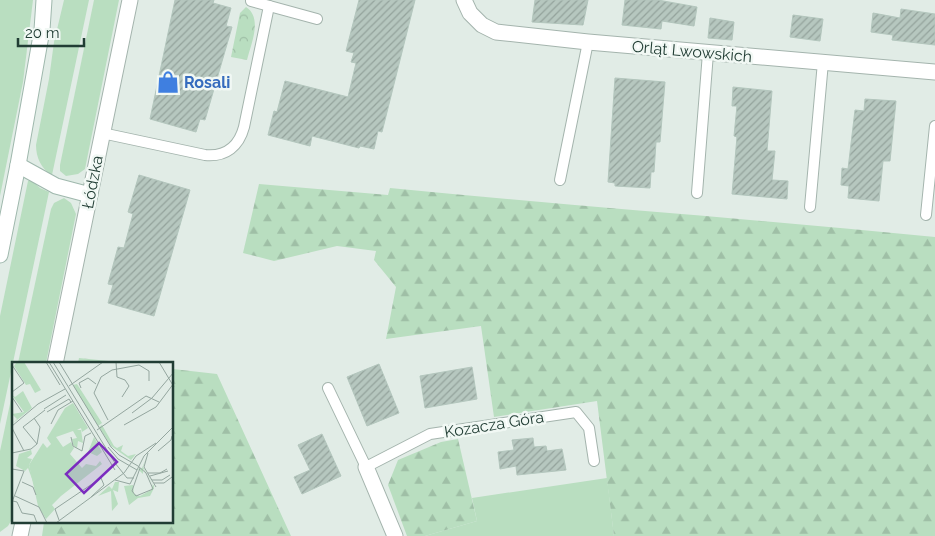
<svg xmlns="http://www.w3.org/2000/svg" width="935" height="536" viewBox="0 0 935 536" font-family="Raleway,sans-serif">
  <defs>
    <pattern id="forest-firs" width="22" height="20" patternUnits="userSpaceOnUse" patternTransform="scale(1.25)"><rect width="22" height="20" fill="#b9dec0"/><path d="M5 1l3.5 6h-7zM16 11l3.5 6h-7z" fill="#9fbfa6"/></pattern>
    <pattern id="park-crowns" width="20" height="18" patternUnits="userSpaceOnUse" patternTransform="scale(1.25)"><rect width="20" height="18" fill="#b9dec0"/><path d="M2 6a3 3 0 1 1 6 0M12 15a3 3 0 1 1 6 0" fill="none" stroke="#9fbfa6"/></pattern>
    <pattern id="building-hatch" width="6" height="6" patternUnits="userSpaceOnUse" patternTransform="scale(1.25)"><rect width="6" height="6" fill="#b6c7bf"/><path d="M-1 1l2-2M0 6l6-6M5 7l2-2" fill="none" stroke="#94a39c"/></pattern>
  </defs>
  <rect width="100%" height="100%" fill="#e1ece6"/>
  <g fill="#b9dec0">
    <polygon points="0,0 33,0 23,82 0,196"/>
    <path d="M64 0H89L52 175C41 169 36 157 36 145L49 79 54 42Z"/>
    <polygon points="94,0 119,0 85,169 78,174 66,176 60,171 60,165"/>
    <polygon points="31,180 40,188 49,192 0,424 0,316 28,181"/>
    <polygon points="64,198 71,203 76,214 46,363 18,363 51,209 54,203"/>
    <polygon points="14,385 14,516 8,526 0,532 0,451"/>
    <polygon points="607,478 614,536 425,536 477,521 472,498"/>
  </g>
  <g fill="url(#forest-firs)">
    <path d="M259 184 388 195 390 188C571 206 753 219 935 237V536H614L597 401 494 417 481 326 386 339 396 287 374 260 376 251 337 246 274 261 243 253Z"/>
    <polygon points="79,358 128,363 78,363"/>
    <polygon points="173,369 217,374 291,536 42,536 44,522 172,522"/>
    <polygon points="458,439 477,521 425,536 407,536 388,485 398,460 441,442"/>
  </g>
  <path fill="url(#park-crowns)" d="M246 7C263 18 251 44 247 60L231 57 240 13Z"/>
  <g fill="url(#building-hatch)" stroke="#b3c6bd">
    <polygon points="175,0 214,0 213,3 231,8 226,26 232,27 205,120 200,119 196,132 150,119"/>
    <polygon points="359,0 415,0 382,132 378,131 374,149 360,146 359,148 312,136 310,146 268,135 274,111 277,112 285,81 348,97 356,63 351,62 354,53 346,51"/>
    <polygon points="535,0 588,0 583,25 532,22"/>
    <polygon points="625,0 658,0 697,7 694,26 662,21 661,29 622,25"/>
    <polygon points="901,9 935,14 935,45 892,40 893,35 871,32 873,13 900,18"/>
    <polygon points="793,15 823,19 820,41 790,37"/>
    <polygon points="710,18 734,22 732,40 708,38"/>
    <polygon points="615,78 665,82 660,142 656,142 654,172 651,172 650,188 615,186 615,183 608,182"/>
    <polygon points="733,87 772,91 767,151 775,151 772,180 788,181 787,199 732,194 737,137 734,136 737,106 732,106"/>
    <polygon points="865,99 896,101 890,161 883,161 879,201 848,198 849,186 841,185 842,168 848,169 855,110 864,111"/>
    <polygon points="139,175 190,190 154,316 108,303 113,285 108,284 118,247 124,248 133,214 128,212"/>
    <polygon points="379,364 399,413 367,426 347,377"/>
    <polygon points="472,367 477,399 425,408 420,376"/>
    <polygon points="322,434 341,476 302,494 294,477 310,470 298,445"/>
    <polygon points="533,438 534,447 546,446 547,451 562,449 566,470 517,475 516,466 500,469 498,452 514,450 512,440"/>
  </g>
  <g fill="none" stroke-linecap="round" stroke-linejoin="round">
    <defs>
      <g id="service">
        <polyline points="251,1 317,19"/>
        <path d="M102 133 205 155C226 157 239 146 244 127L269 6"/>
        <polyline points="560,180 588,42"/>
        <polyline points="697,193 708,53"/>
        <polyline points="810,207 823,62"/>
        <polyline points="926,215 935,126"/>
        <polyline points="328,388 366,467 430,434 576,412 589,428 594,461"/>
      </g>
      <g id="minor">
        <polyline points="464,0 470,13 482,25 496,32 588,42 935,72"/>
        <polyline points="55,364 130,0"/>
        <polyline points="366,467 395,536"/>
        <polyline points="20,536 23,522"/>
      </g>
      <g id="secondary">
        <polyline points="18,165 56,186 90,195"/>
        <polyline points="0,255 18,165 42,30 44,0"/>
      </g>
    </defs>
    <use href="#service" stroke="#a4b4ad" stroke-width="12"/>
    <use href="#minor" stroke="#a4b4ad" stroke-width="17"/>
    <use href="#secondary" stroke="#9fb8ad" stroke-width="17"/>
    <use href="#service" stroke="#fff" stroke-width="10"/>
    <use href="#minor" stroke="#fff" stroke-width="15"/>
    <use href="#secondary" stroke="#fff" stroke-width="15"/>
  </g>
  <defs>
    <symbol id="shop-bare" viewBox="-9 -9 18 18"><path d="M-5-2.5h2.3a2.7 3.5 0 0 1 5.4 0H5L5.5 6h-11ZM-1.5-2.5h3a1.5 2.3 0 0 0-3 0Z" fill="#3f7fe0" stroke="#f1f8f4" stroke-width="2.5" paint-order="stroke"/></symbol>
  </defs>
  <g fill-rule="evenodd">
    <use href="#shop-bare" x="152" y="66" width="32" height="32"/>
  </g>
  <g text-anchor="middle" stroke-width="5" stroke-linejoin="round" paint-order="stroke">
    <g font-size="16" fill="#213d34" stroke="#f1f8f4">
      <text transform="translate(692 51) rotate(5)" y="6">Orląt Lwowskich</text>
      <text transform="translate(92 182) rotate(-79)" y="6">Łódzka</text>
      <text transform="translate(494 424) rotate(-9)" y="6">Kozacza Góra</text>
    </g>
    <g font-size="16" font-weight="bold" fill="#366cbe" stroke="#f1f8f4" text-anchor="start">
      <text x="184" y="88">Rosali</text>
    </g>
  </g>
  <g transform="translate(12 362)">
    <rect width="161" height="161" fill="#e1ece6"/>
    <path d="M5 0H12L29 28 23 31 18 22 14 23 2 4ZM65 22 90 61 86 64 61 23ZM11 29 20 46 0 62 5 57 0 52 12 50 0 33 3 35ZM90 63 102 84 105 86 111 83 109 89 116 94 124 92 119 98 99 84 87 65ZM19 88 20 92 15 96 20 97 17 103 23 125 16 106 13 109 4 104 7 92ZM136 92 131 105 142 124V126L138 134 126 136 117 143 112 124 121 123 122 132 128 134 139 128 141 122 136 113 131 107V112L126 107 130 106ZM103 120H107L106 130 101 128 106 142 100 149 99 129 86 134 97 124 100 127Z" fill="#b9dec0"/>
    <path d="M61 41 76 66 70 70 69 66 65 68H69L71 81 66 79 65 86 61 83 60 77 65 76 61 69 44 75 51 85 59 80 62 86 58 92 70 106 74 102 84 104 88 99 90 102 49 134 40 143 43 147 34 157 26 144 17 103 31 81 35 86 39 82 35 76 53 46ZM82 75 90 90 85 94 76 90Z" fill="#b9dec0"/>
    <path fill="none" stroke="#94a69f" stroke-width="1" d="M34 0 48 23M37 0 103 108M41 0 103 101 115 116H122M47 0 99 85 107 93 126 104 134 111 141 127 124 134 120 129 128 106M104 0 105 15 113 18 117 24 110 35M147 0 162 25M0 3 12 21 0 30M57 24 91 0M69 26 67 21 76 16 84 22M0 35 10 50M32 47 54 33M35 50 57 37 59 40M120 51 140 36 162 10M96 58 82 31 89 15 100 8 127 3 137 9V19M39 62 46 48 61 39M112 63 144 45 162 21M0 64 26 42 53 27M0 66 12 89M85 68 134 34 147 40M59 75 61 84 70 89 73 74 79 71M25 82 11 65 33 48M96 85 106 97 125 108M146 89 159 78 160 74M0 91 19 87 25 82 28 65 22 56M136 91 132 105 144 125M0 107 12 109 0 140M136 111H148L155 107M138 114 156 109M103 118 118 122 132 94 162 64M140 118H150L158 113M10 120 21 125 24 133M142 121H152L160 115M3 134 27 145 35 161M1 139 5 140 10 151 22 153 25 161M47 158 43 147 89 116 92 123 79 135M44 161 112 111 124 94 144 81"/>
    <path fill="#7b2cbf" fill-opacity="0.15" stroke="#7b2cbf" stroke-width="2.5" d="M87 81 105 100 72 131 54 112Z"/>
    <rect width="161" height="161" fill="none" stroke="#213d34" stroke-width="2.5"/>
  </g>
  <path d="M18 38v8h66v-8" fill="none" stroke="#213d34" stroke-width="2.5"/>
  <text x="25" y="38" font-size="15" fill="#213d34" stroke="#f1f8f4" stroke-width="4" paint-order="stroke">20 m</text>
</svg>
